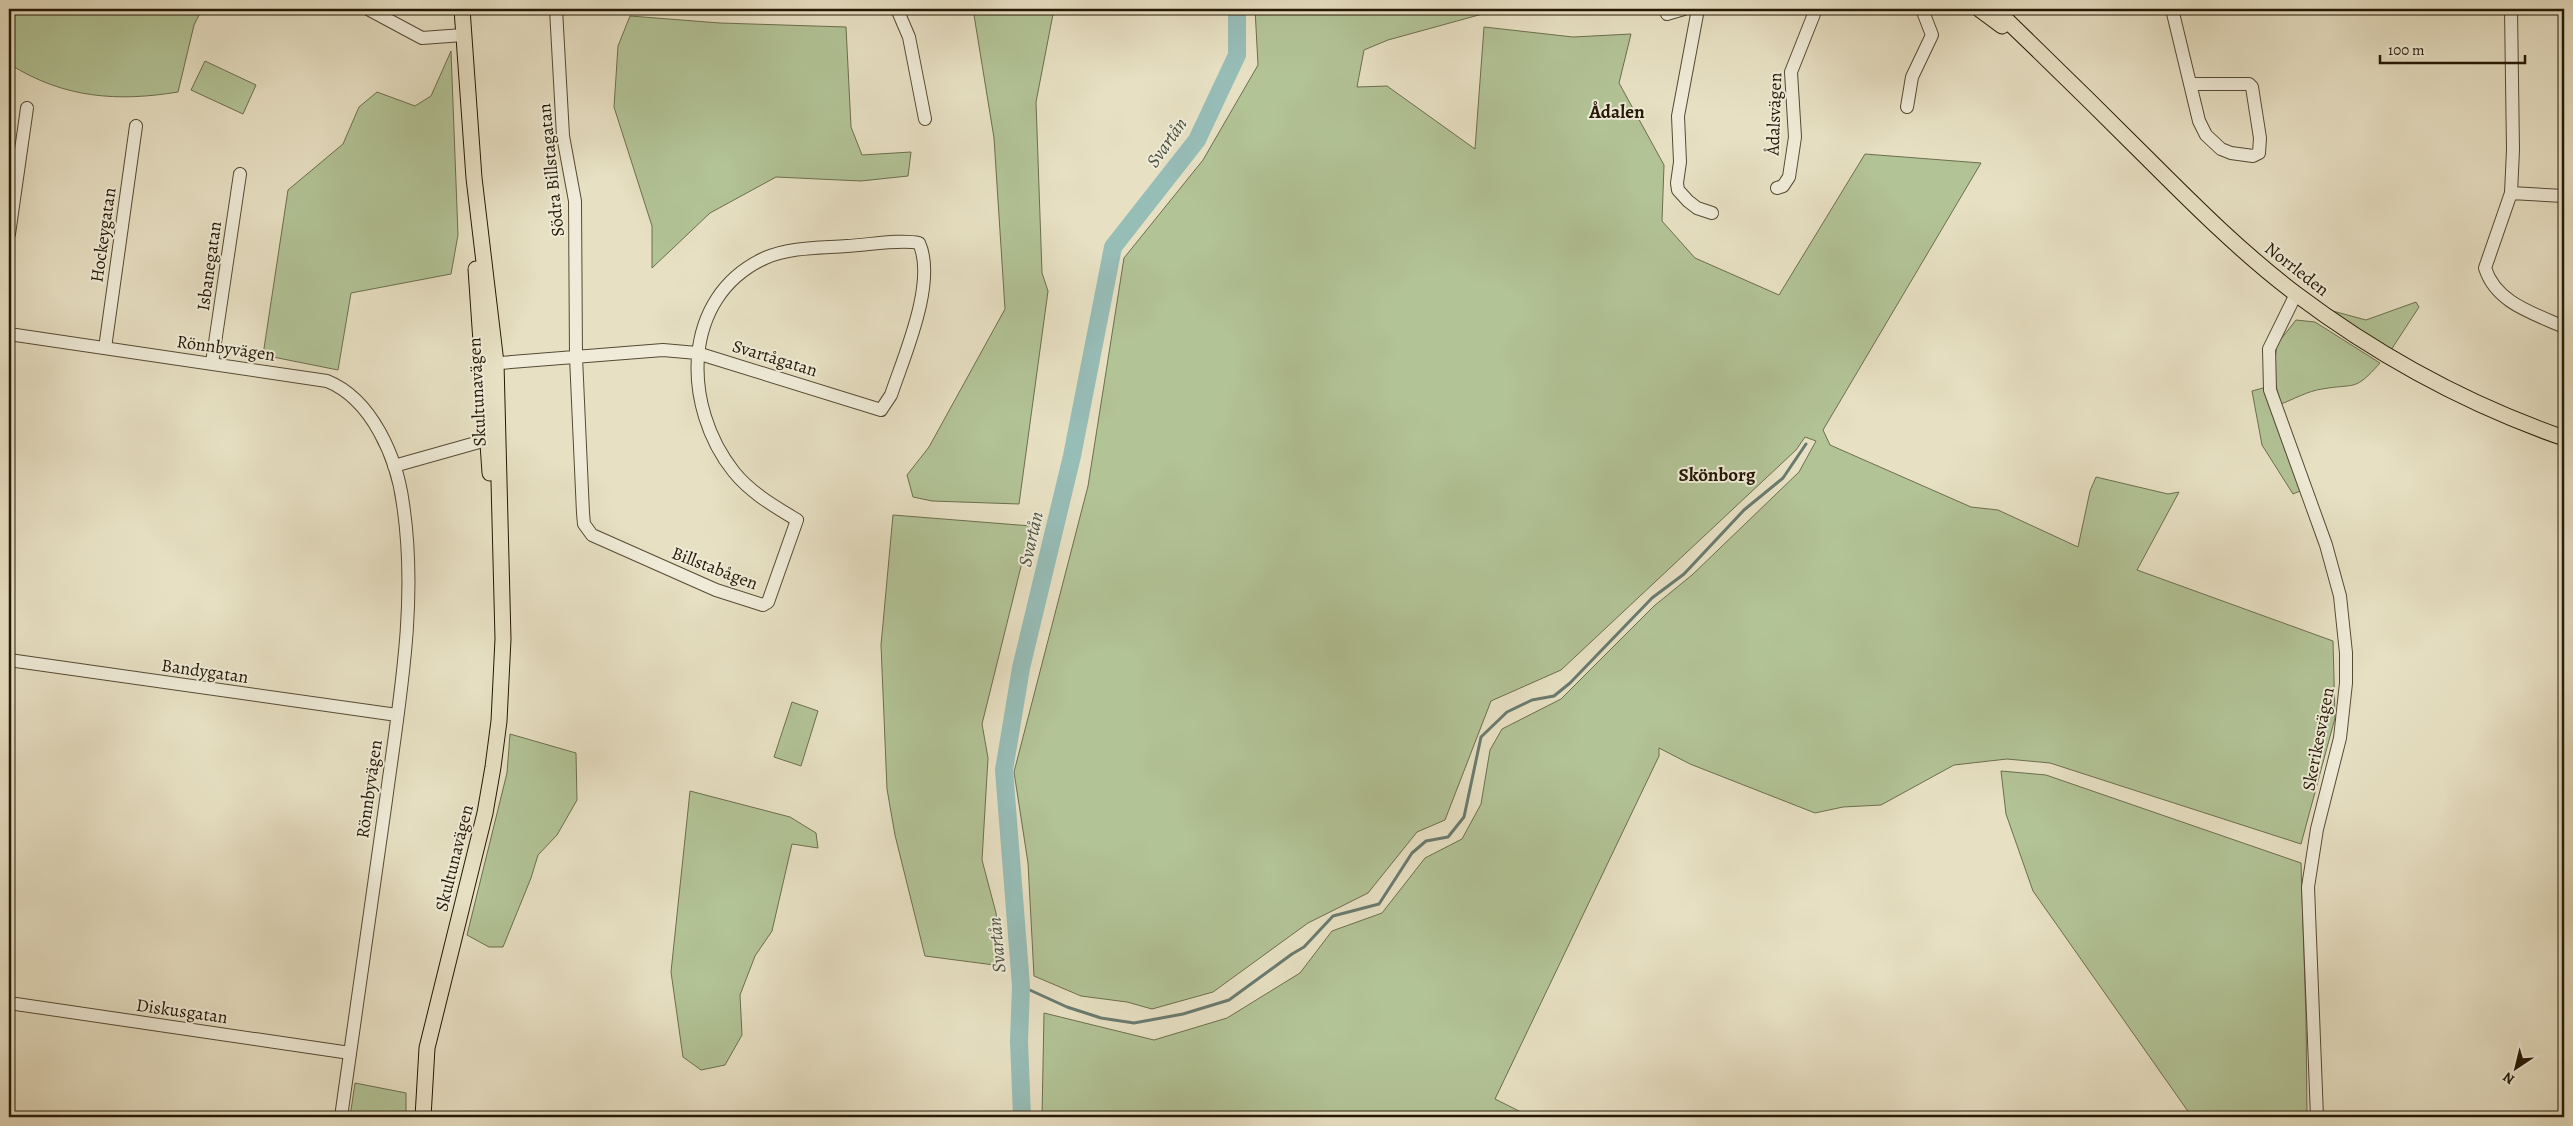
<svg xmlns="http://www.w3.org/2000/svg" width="2573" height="1126" viewBox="0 0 2573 1126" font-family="Alegreya,serif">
  <rect width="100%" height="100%" fill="#e7e0c3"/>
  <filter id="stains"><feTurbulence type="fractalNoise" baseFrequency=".004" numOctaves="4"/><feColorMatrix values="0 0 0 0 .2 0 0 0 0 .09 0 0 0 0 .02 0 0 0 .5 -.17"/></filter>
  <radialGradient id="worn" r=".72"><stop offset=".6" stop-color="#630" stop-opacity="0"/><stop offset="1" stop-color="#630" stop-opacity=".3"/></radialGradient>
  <g fill="#b2c396" stroke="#6c6e4e">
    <path d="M9 9H202L194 25 178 92C117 102 64 98 11 65L9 62Z"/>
    <polygon points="973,9 1054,9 1036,102 1042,273 1048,291 1019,504 932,501 913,497 907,475 929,447 1005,309 994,138"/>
    <polygon points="1255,9 1494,9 1486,13 1388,40 1364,50 1357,87 1387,86 1475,149 1484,27 1573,37 1631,34 1619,83 1664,165 1662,221 1695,258 1779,295 1865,154 1981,163 1823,430 1830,445 1971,507 1998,510 2078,547 2090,491 2096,477 2168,494 2179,492 2137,570 2333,641 2335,718 2301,844 2050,763 2007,759 1954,765 1881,805 1843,807 1815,813 1690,764 1659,748 1659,756 1495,1099 1531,1117 1042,1117 1044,1013 1154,1040 1227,1018 1300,973 1332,931 1382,913 1425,858 1462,839 1481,804 1490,750 1502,729 1561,699 1654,606 1692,575 1799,472 1816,441 1805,437 1796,450 1561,670 1491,701 1445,820 1417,832 1368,893 1308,923 1213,992 1152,1009 1127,1002 1081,996 1034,976 1028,863 1014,772 1088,486 1124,258 1203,160 1258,65"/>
    <polygon points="630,16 720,23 846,27 851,127 862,155 911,152 908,176 861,181 776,177 710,213 652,268 652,226 614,107 618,46"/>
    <polygon points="451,51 458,235 451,274 351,293 338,370 263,355 288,190 343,144 359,107 377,92 415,106 431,96"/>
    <polygon points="205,61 256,85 243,114 191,90"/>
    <polygon points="2416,302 2419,307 2391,350 2329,310 2366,320"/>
    <path d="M2296 320 2315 322 2380 363C2354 392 2357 383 2322 389 2308 391 2294 399 2281 404L2273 376 2277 344Z"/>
    <polygon points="2263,388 2300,491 2293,494 2262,445 2252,391"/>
    <polygon points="893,515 1031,526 982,724 988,758 982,860 996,913 1002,966 925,956 895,835 887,789 881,645"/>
    <polygon points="792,702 818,711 801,766 774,757"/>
    <polygon points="510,734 576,753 577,800 557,835 538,855 531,878 503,947 489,947 467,935 507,773"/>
    <polygon points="2001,771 2046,775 2301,863 2306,1017 2307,1117 2192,1117 2033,891 2006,814"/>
    <polygon points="690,791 790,817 816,833 818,848 792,844 772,931 755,956 740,995 742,1035 725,1065 701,1070 683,1057 671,972"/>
    <polygon points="355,1083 406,1093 406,1117 350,1117"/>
  </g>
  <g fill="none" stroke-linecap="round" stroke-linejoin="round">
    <polyline stroke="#697b70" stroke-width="3" points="1021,986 1067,1007 1101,1018 1134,1023 1183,1014 1229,1000 1292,954 1304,947 1333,916 1379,904 1412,853 1426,841 1448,837 1464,817 1481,737 1507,712 1532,700 1554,696 1570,683 1652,598 1684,574 1744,510 1783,478 1806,444"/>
    <polyline stroke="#97bdb7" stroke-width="18" points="1022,1117 1019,1041 1021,986 1004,770 1021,668 1072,456 1113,247 1197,140 1237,55 1237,9"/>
    <defs>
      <g id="minor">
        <polyline points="368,9 422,38 463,35"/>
        <polyline points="897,9 909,37 925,119"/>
        <polyline points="1698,9 1678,116 1680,162 1677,183 1678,190 1688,201 1697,208 1712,213"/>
        <polyline points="2172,9 2199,121 2206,135 2221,149 2231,153 2253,156 2259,153 2260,138 2252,87 2249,84 2190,84"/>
        <polyline points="2511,9 2513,150 2511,193"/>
        <polyline points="1667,14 1684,9"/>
        <polyline points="1907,107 1912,77 1932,35 1922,9"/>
        <polyline points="1777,188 1783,186 1789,177 1795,137 1791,72 1816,9"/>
        <path d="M2564 196 2511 193 2485 268C2496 303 2533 313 2564 327"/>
        <polyline points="9,234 27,108"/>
        <polyline points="2296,294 2269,349 2270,390 2326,545 2340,596 2346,653 2346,683 2340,738 2317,829 2308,887 2317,1117"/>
        <path d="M9 334 327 381C372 399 397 458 403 504 418 603 399 702 386 800 371 905 357 1011 341 1117"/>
        <polyline points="105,348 136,126"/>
        <polyline points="212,363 240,174"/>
        <path d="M487 364 663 350 697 353 881 410 891 395C904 356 937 282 919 243 900 239 868 245 847 246 821 248 790 247 765 258 680 297 682 407 734 472 751 493 774 506 797 520L768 602 763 605 716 590 592 535 584 524 583 513 576 357 575 201 563 136 556 9"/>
        <polyline points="394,466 497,437"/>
        <polyline points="9,660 397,715"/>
        <polyline points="9,1003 350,1053"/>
      </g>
      <g id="major">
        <polyline points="1979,9 2002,26"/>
        <path d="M1995 9C2046 58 2096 107 2146 157 2194 205 2242 253 2296 294 2377 355 2469 405 2564 438"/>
        <polyline points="476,269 490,473"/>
        <polyline points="423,1117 427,1048 485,813 493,767 499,721 503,639 496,363 474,178 462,9"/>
      </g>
    </defs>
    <use href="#minor" stroke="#564a34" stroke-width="14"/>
    <use href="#major" stroke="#251805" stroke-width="17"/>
    <use href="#minor" stroke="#efebd8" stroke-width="12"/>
    <use href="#major" stroke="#e7e0c3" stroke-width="15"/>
  </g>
  <g text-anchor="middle" stroke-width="4" stroke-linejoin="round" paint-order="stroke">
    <g font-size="18" fill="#251805" stroke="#efebd8">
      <text transform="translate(1774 114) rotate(-88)" y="6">Ådalsvägen</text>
      <text transform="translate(551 170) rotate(-96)" y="6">Södra Billstagatan</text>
      <text transform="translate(103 235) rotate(-82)" y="6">Hockeygatan</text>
      <text transform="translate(209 266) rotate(-82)" y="6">Isbanegatan</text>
      <text transform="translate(2297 269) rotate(38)" y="6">Norrleden</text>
      <text transform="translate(226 348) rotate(8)" y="6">Rönnbyvägen</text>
      <text transform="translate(775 358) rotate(17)" y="6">Svartågatan</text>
      <text transform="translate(477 392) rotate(-93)" y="6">Skultunavägen</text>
      <text transform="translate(715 568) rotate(21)" y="6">Billstabågen</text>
      <text transform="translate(205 671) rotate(8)" y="6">Bandygatan</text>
      <text transform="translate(2318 739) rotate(-79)" y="6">Skerikesvägen</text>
      <text transform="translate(369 789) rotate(-82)" y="6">Rönnbyvägen</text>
      <text transform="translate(454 858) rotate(-76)" y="6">Skultunavägen</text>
      <text transform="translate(182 1011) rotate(8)" y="6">Diskusgatan</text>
    </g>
    <g font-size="19" font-weight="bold" fill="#251805" stroke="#efebd8">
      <text x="1617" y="118">Ådalen</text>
      <text x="1717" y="481">Skönborg</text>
    </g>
    <g font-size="19" font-style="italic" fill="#4d5243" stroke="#efebd8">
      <text transform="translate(1166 142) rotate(-55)" y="7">Svartån</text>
      <text transform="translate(1030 539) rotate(-77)" y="7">Svartån</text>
      <text transform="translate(996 945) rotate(-95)" y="7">Svartån</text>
    </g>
  </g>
  <rect width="2573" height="1126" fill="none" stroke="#e7e0c3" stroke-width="30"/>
  <rect x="10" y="10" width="2553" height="1106" fill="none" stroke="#251805" stroke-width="2.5"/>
  <rect x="15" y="15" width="2543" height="1096" fill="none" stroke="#251805"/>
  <g transform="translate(2516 1068) rotate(215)" stroke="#efebd8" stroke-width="4" paint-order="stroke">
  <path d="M0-4L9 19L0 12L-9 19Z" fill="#251805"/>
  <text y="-8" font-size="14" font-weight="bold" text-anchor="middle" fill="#251805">N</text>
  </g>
  <path d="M2380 55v8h145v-8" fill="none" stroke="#251805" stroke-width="2.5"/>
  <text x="2388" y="55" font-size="15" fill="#251805" stroke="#efebd8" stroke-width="4" paint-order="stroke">100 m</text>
  <rect width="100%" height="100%" filter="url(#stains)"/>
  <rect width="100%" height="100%" fill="url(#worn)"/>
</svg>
